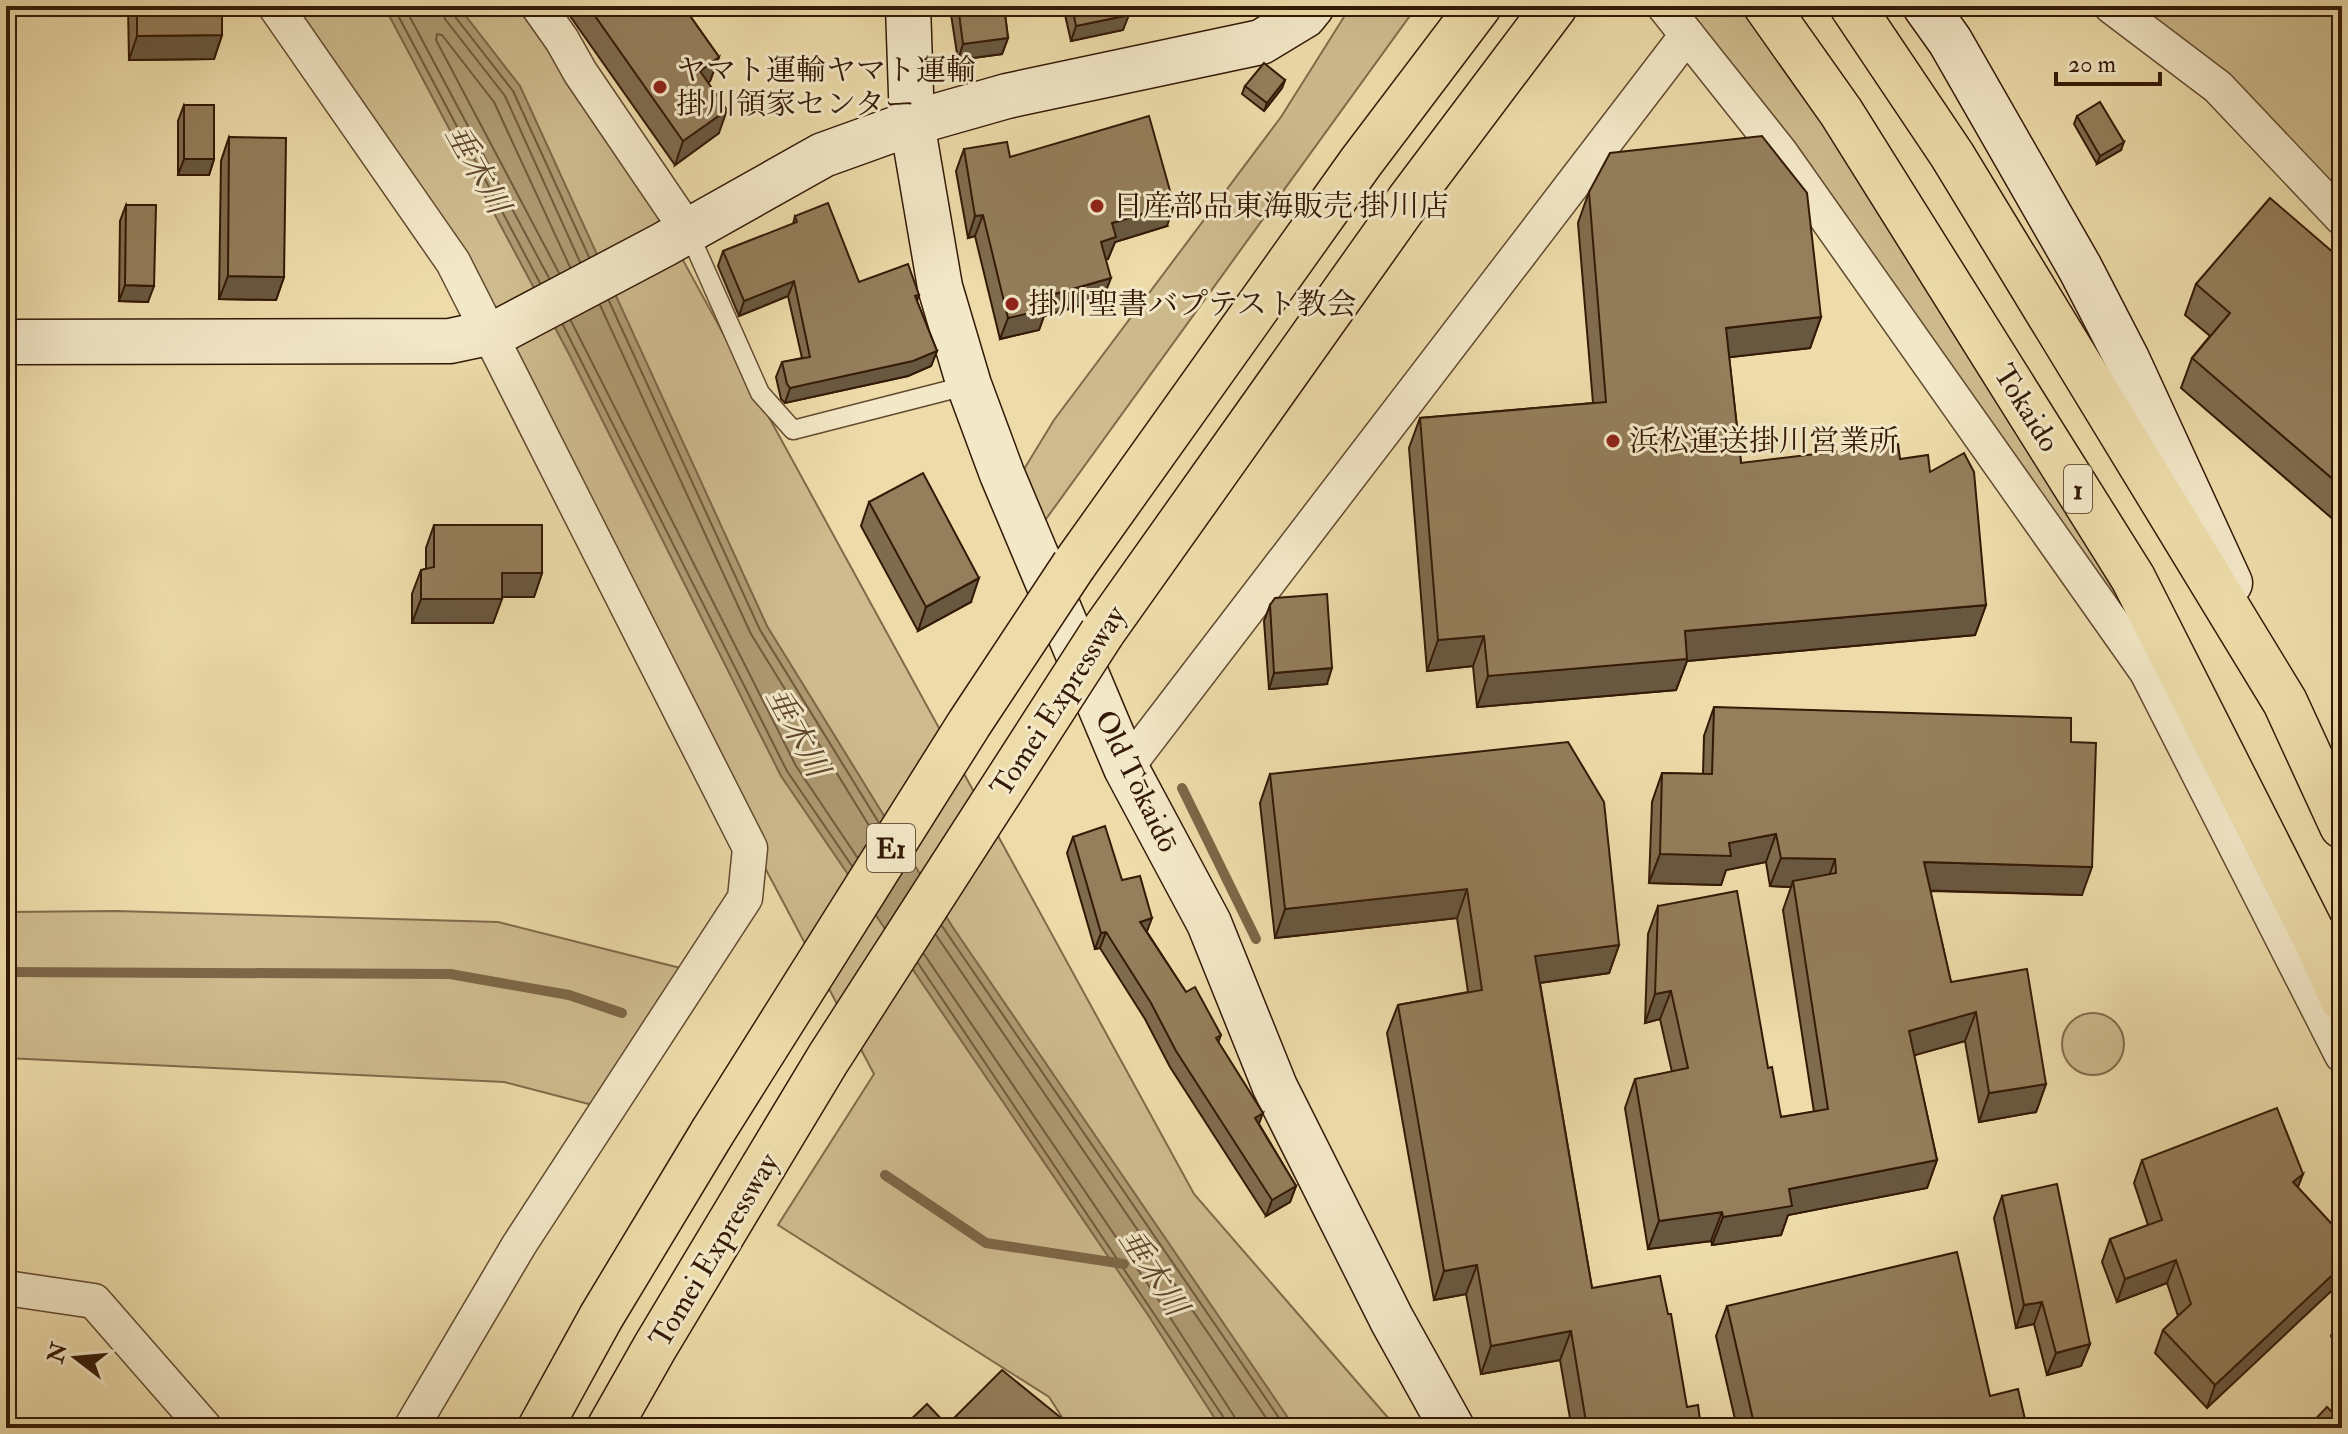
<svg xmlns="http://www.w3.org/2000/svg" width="2348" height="1434" viewBox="0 0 2348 1434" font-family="'IM FELL Double Pica','Noto Serif JP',serif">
  <rect width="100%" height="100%" fill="#eddcaa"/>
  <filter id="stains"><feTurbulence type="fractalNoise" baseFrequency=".0025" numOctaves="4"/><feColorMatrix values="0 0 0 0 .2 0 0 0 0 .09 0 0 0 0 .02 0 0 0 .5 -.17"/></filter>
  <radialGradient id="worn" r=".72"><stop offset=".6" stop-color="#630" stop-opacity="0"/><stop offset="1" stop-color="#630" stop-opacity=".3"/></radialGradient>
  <g fill="#cebb8e" stroke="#816a4a" stroke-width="2">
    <polygon points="268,6 535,6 580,72 1194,1194 1397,1428 1069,1428 1049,1397 778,1225 874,1074 623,599 369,141"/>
    <polygon points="1359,6 1417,6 1041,526 1021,474 1054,420 1281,117 1349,9"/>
    <path d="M1681 6H1743C1891 209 2017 428 2146 644Z"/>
    <polygon points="2129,6 2342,6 2342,193 2225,73"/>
    <polygon points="116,911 498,922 696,972 608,1109 504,1082 6,1058 6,912"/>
    <circle cx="2093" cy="1044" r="31"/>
  </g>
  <polygon fill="#ae9a72" stroke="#7d6647" stroke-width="2" points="384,6 458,6 520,86 767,626 952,926 1295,1428 1221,1428 1148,1315 781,776 569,354"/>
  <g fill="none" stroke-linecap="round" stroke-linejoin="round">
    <g stroke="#715a3c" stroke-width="2">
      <polyline points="393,6 540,283"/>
      <polyline points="404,6 549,278"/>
      <polyline points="442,6 445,19 505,96 580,262"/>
      <polyline points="452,6 453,14 513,91 589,257"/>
      <polyline points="559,273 436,40 437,34 442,35 494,102 570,267"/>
      <polyline points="609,301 760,630 879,823"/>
      <polyline points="600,305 751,634 873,832"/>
      <polyline points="571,321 796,766 857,857"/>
      <polyline points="563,325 787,771 852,866"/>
      <polyline points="942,926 1286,1428"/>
      <polyline points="936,935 1273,1428"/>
      <polyline points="924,954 1162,1305 1234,1416 1237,1428"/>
      <polyline points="918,963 1226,1421 1227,1428"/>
    </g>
    <g stroke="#7d6647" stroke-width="10">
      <polyline points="1182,788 1256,939"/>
      <polyline points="6,972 450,974 569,995 622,1013"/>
      <polyline points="885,1175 986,1243 1124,1264"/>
    </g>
    <defs>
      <polyline id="lane" points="688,231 760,393 793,430 969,385"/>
      <g id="street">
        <polyline points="275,6 453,262 750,848 745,898 519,1245 411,1428"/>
        <polyline points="538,6 562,40 580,72 688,231"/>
        <polyline points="1664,6 1780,152 2147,672 2342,1055"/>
        <polyline points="2111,6 2218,87 2342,218"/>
        <polyline points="1126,768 1687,35"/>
        <polyline points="6,1288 94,1301 205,1428"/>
      </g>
      <g id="secondary">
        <polyline points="908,6 912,123 940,287 969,385 1002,474 1126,768 1209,923 1275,1087 1392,1320 1452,1428"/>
        <polyline points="1925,6 1950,41 2080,268 2127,359 2230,583"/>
        <polyline points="6,342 450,341 502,330 663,245 823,155 912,123 1007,96 1261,42 1304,16 1312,6"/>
      </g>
      <g id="highway">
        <polyline points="1766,6 1841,112 2133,578 2317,942 2342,999"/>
        <polyline points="1852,6 1952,155 2285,702 2342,826"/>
        <polyline points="1074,565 1361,162 1479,6"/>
        <polyline points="1102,633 1409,200 1555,6"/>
        <polyline points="540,1428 601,1317 712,1133"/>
        <polyline points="609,1428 655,1347 763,1167"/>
      </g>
    </defs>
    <use href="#lane" stroke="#624a2f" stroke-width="21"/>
    <use href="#street" stroke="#624a2f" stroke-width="37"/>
    <use href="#secondary" stroke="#341906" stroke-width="47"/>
    <use href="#highway" stroke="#341906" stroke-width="47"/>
    <use href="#lane" stroke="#f3e8c8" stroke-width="18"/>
    <use href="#street" stroke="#f3e8c8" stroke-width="34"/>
    <use href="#secondary" stroke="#f3e8c8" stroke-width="44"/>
    <use href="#highway" stroke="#eddcaa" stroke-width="44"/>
    <defs>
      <g id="highway-bridge">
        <polyline points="712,1133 969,724 1074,565"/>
        <polyline points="763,1167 828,1059 1102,633"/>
      </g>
    </defs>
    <use href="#highway-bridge" stroke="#341906" stroke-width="47" stroke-linecap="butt"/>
    <use href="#highway-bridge" stroke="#eddcaa" stroke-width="44"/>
  </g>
  <g fill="#7f6c4e" stroke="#341906" stroke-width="2">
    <polygon points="128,6 222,6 222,35 214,59 129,60"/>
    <polygon points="563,6 683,6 719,57 710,81 708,82 719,133 675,165"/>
    <polygon points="951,6 1004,6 1008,38 1002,54 958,60 950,8"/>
    <polygon points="1063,6 1127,6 1123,30 1071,41"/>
    <polygon points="1285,80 1282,88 1264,111 1242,94 1245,86"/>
    <polygon points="184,105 214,159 209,175 178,175 178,121"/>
    <polygon points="2077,116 2121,150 2097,164 2074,124"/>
    <polygon points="229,137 284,277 276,300 219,299 221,161"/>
    <polygon points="964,149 1010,157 1167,226 1115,242 1108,259 1106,259 1103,299 1044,316 1039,330 1000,339 975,236 968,238 956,171"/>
    <polygon points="1589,192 1821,317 1810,348 1729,357 1741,463 1900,459 1930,472 1986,605 1975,635 1687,661 1676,690 1477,707 1473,666 1427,671 1409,448 1420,418 1593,403 1578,223"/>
    <polygon points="126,205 148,302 119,301 120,221"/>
    <polygon points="795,216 859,282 919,295 917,301 937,351 931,366 908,376 785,403 781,399 776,377 782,362 802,358 788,296 739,316 718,266 723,251 793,224"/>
    <polygon points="2342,260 2342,527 2181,388 2192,358 2210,336 2185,315 2196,284"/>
    <polygon points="869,502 971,602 918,631 861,526"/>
    <polygon points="434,525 542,573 534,597 502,597 493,623 412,623 412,594 421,570 426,569 426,548"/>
    <polygon points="1270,605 1327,684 1269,689 1264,621"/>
    <polygon points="1714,707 2071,742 2082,895 1930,891 1951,982 2046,1084 2036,1112 1979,1122 1965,1041 1914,1055 1937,1160 1927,1188 1788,1215 1781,1235 1712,1245 1711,1241 1648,1249 1625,1108 1635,1079 1672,1072 1660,1019 1645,1023 1648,934 1658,906 1768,1068 1781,1117 1814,1112 1783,910 1791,887 1770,886 1766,862 1726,870 1721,885 1649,883 1652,802 1662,773 1703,774 1704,736"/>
    <polygon points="1270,774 1619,945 1609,973 1540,983 1592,1288 1687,1407 1571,1424 1560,1360 1481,1374 1466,1294 1434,1300 1387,1033 1398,1005 1468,992 1457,918 1275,938 1260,803"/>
    <polygon points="1073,837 1122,880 1147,932 1186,992 1221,1035 1218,1043 1259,1124 1296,1186 1290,1202 1266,1216 1170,1067 1145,1019 1100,948 1095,949 1067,853"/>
    <polygon points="2142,1160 2303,1174 2207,1408 2155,1353 2163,1330 2178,1316 2167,1283 2117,1302 2102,1262 2110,1239 2148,1225 2134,1183"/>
    <polygon points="2002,1196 2090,1344 2081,1366 2047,1375 2034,1324 2016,1328 1994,1218"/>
    <polygon points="1727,1306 1990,1396 2027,1428 1737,1428 1716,1336"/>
    <polygon points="2342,1317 2342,1359 2331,1336 2337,1320"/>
  </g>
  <g fill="#685840" stroke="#341906" stroke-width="2">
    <polygon points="1129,15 1123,30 1071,41 1076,26"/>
    <polygon points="222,35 214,59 129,60 137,36"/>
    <polygon points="1008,38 1002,54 958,60 963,44"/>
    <polygon points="719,57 710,81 691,94 700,71"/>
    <polygon points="1285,80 1282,88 1264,111 1267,103"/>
    <polygon points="727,110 719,133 675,165 683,141"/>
    <polygon points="2124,142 2121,150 2097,164 2100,156"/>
    <polygon points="184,159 214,159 209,175 178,175"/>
    <polygon points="1174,205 1167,226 1115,242 1108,259 1093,263 1101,242 1112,223"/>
    <polygon points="983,215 975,236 968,238 975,216"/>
    <polygon points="228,276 284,277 276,300 219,299"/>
    <polygon points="1111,278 1103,299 1044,316 1039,330 1000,339 1008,318 1044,297"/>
    <polygon points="794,281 788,296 739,316 744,301"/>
    <polygon points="125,285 154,286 148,302 119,301"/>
    <polygon points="1821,317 1810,348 1714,359 1726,328"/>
    <polygon points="937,351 931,366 908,376 785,403 790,388"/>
    <polygon points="502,573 542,573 534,597 493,597"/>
    <polygon points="979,578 971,602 918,631 926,607"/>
    <polygon points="421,599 502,599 493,623 412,623"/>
    <polygon points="1986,605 1975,635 1687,661 1676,690 1477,707 1488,676 1685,631"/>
    <polygon points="1484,636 1473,666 1427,671 1438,640"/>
    <polygon points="1332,668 1327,684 1269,689 1274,673"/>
    <polygon points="1776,834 1766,862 1726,870 1721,885 1649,883 1660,854"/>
    <polygon points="1781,858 1835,859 1825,888 1793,881 1791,887 1770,886"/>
    <polygon points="1924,862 2092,867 2082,895 1913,890"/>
    <polygon points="1467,889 1457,918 1275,938 1285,909"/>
    <polygon points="1152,918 1146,934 1140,922"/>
    <polygon points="1106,932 1100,948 1095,949 1101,933"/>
    <polygon points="1619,945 1609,973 1524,985 1535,956"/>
    <polygon points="1671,991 1660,1019 1645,1023 1655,994"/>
    <polygon points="1976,1012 1965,1041 1898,1060 1909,1031"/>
    <polygon points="2046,1084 2036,1112 1979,1122 1989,1093"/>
    <polygon points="1263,1113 1257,1129 1255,1118"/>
    <polygon points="1937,1160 1927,1188 1788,1215 1781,1235 1712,1245 1723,1217 1789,1189"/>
    <polygon points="2303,1174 2294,1197 2293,1182"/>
    <polygon points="1296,1186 1290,1202 1266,1216 1272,1200"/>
    <polygon points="1722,1212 1711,1241 1648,1249 1659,1221"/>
    <polygon points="2176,1260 2167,1283 2117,1302 2125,1279"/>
    <polygon points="1477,1265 1466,1294 1434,1300 1444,1271"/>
    <polygon points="2342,1266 2342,1281 2207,1408 2215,1385"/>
    <polygon points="2042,1302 2034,1324 2016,1328 2024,1305"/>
    <polygon points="1571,1331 1560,1360 1481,1374 1491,1346"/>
    <polygon points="2090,1344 2081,1366 2047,1375 2056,1353"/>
    <polygon points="1060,1417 1056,1428 1049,1428"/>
  </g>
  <g fill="#947e5b" stroke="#341906" stroke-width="2">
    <polygon points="137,6 222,6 222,35 137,36"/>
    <polygon points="588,6 683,6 719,57 700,71 727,110 683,141"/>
    <polygon points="958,6 1004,6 1008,38 963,44"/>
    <polygon points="1072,6 1127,6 1129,15 1076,26"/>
    <polygon points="1264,63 1285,80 1267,103 1245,86"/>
    <polygon points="2100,102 2124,142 2100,156 2077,116"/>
    <rect x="184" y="105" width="30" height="54"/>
    <polygon points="1149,116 1174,205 1112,223 1116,237 1101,242 1111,278 1044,297 1047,309 1008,318 983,215 975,216 964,149 1007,142 1010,157"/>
    <polygon points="1762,136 1807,193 1821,317 1726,328 1741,463 1898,444 1900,459 1928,455 1930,472 1964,453 1974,472 1986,605 1685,631 1687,659 1488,676 1484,636 1438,640 1420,418 1606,402 1589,192 1610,153"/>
    <polygon points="229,137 286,138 284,277 228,276"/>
    <polygon points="2270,198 2342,260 2342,487 2192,358 2230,313 2196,284"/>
    <polygon points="828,203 859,282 908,264 919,295 915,296 937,351 913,361 790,388 787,384 782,362 810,357 794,281 744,301 723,251 797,222 795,216"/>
    <polygon points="126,205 156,205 154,286 125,285"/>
    <polygon points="923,473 979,578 926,607 869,502"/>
    <polygon points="434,525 542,525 542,573 502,573 502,599 421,599 421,570 434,567"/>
    <polygon points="1327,594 1332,668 1274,673 1270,605 1275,598"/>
    <polygon points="1714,707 2071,718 2071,742 2096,743 2092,867 1924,862 1951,982 2027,969 2046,1084 1989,1093 1976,1012 1909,1031 1937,1160 1789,1189 1792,1206 1723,1217 1722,1212 1659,1221 1635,1079 1688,1068 1671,991 1655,994 1658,906 1737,891 1768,1068 1772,1067 1781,1117 1828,1109 1793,881 1836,873 1835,859 1781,858 1776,834 1729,843 1731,856 1660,854 1662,773 1712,774"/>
    <polygon points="1568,742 1604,802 1619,945 1535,956 1592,1288 1660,1276 1668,1314 1671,1314 1687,1407 1698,1405 1701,1428 1546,1428 1586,1422 1571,1331 1491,1346 1477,1265 1444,1271 1398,1005 1482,990 1467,889 1285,909 1270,774"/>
    <polygon points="1105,826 1122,880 1140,876 1152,918 1140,922 1186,992 1195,987 1221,1035 1216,1038 1263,1113 1255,1118 1296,1186 1272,1200 1176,1051 1151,1003 1106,932 1101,933 1073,837"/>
    <polygon points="2277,1108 2303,1174 2293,1182 2342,1235 2342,1266 2215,1385 2163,1330 2191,1304 2176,1260 2125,1279 2110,1239 2162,1220 2142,1160"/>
    <polygon points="2057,1184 2090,1344 2056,1353 2042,1302 2024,1305 2002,1196"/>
    <polygon points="1957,1252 1990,1396 2018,1389 2027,1428 1755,1428 1727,1306"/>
    <polygon points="2342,1317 2342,1331 2337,1320"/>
    <polygon points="1002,1370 1060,1417 1049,1428 902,1428 927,1404 947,1425"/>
    <polygon points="2327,1407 2342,1422 2342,1428 2307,1428"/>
  </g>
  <g fill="#8f2418" stroke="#f3e8c8" stroke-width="3">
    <circle cx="660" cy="87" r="8"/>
    <circle cx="1097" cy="206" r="8"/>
    <circle cx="1012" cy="304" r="8"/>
    <circle cx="1613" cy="441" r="8"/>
  </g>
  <g text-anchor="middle" stroke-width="6" stroke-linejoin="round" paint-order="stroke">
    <g fill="#f3e8c8" stroke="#6d5740" stroke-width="2">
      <rect x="2064" y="465" width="28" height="48" rx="6"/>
      <rect x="867" y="824" width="48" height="48" rx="6"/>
    </g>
    <g font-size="28" font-weight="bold" fill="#341906">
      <text x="2078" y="499">1</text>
      <text x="891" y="858">E1</text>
    </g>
    <g font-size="30" fill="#341906" stroke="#f3e8c8" text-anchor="start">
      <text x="676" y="80">ヤマト運輸ヤマト運輸<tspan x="676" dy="34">掛川領家センター</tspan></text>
      <text x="1113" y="216">日産部品東海販売 掛川店</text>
      <text x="1028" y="314">掛川聖書バプテスト教会</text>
      <text x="1629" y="451">浜松運送掛川営業所</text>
    </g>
    <g font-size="30" fill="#341906" stroke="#f3e8c8">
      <text transform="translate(2027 408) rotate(58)" y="10">Tokaido</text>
      <text transform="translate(1058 701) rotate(-57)" y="10">Tomei Expressway</text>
      <text transform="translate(1137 781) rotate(64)" y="10">Old Tōkaidō</text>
      <text transform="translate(714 1250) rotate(-59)" y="10">Tomei Expressway</text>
    </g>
    <g font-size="32" font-style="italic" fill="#5f462c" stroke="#f3e8c8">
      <text transform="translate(478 169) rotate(61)" y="11">垂木川</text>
      <text transform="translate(798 732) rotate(62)" y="11">垂木川</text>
      <text transform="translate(1154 1272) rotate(57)" y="11">垂木川</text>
    </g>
  </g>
  <rect width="2348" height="1434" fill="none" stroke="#eddcaa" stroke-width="32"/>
  <rect x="8" y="8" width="2332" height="1418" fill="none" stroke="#341906" stroke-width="4"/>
  <rect x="16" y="16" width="2316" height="1402" fill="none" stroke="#341906" stroke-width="2"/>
  <g transform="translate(76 1358) rotate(286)" stroke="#f3e8c8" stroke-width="6" paint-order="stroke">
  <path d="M0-6L14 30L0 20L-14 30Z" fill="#341906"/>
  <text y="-12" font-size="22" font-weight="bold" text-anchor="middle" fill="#341906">N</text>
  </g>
  <path d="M2056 72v12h104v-12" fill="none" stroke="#341906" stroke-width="4"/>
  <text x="2068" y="72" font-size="24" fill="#341906" stroke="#f3e8c8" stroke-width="6" paint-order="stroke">20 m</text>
  <rect width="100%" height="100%" filter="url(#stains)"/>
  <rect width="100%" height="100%" fill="url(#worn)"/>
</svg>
